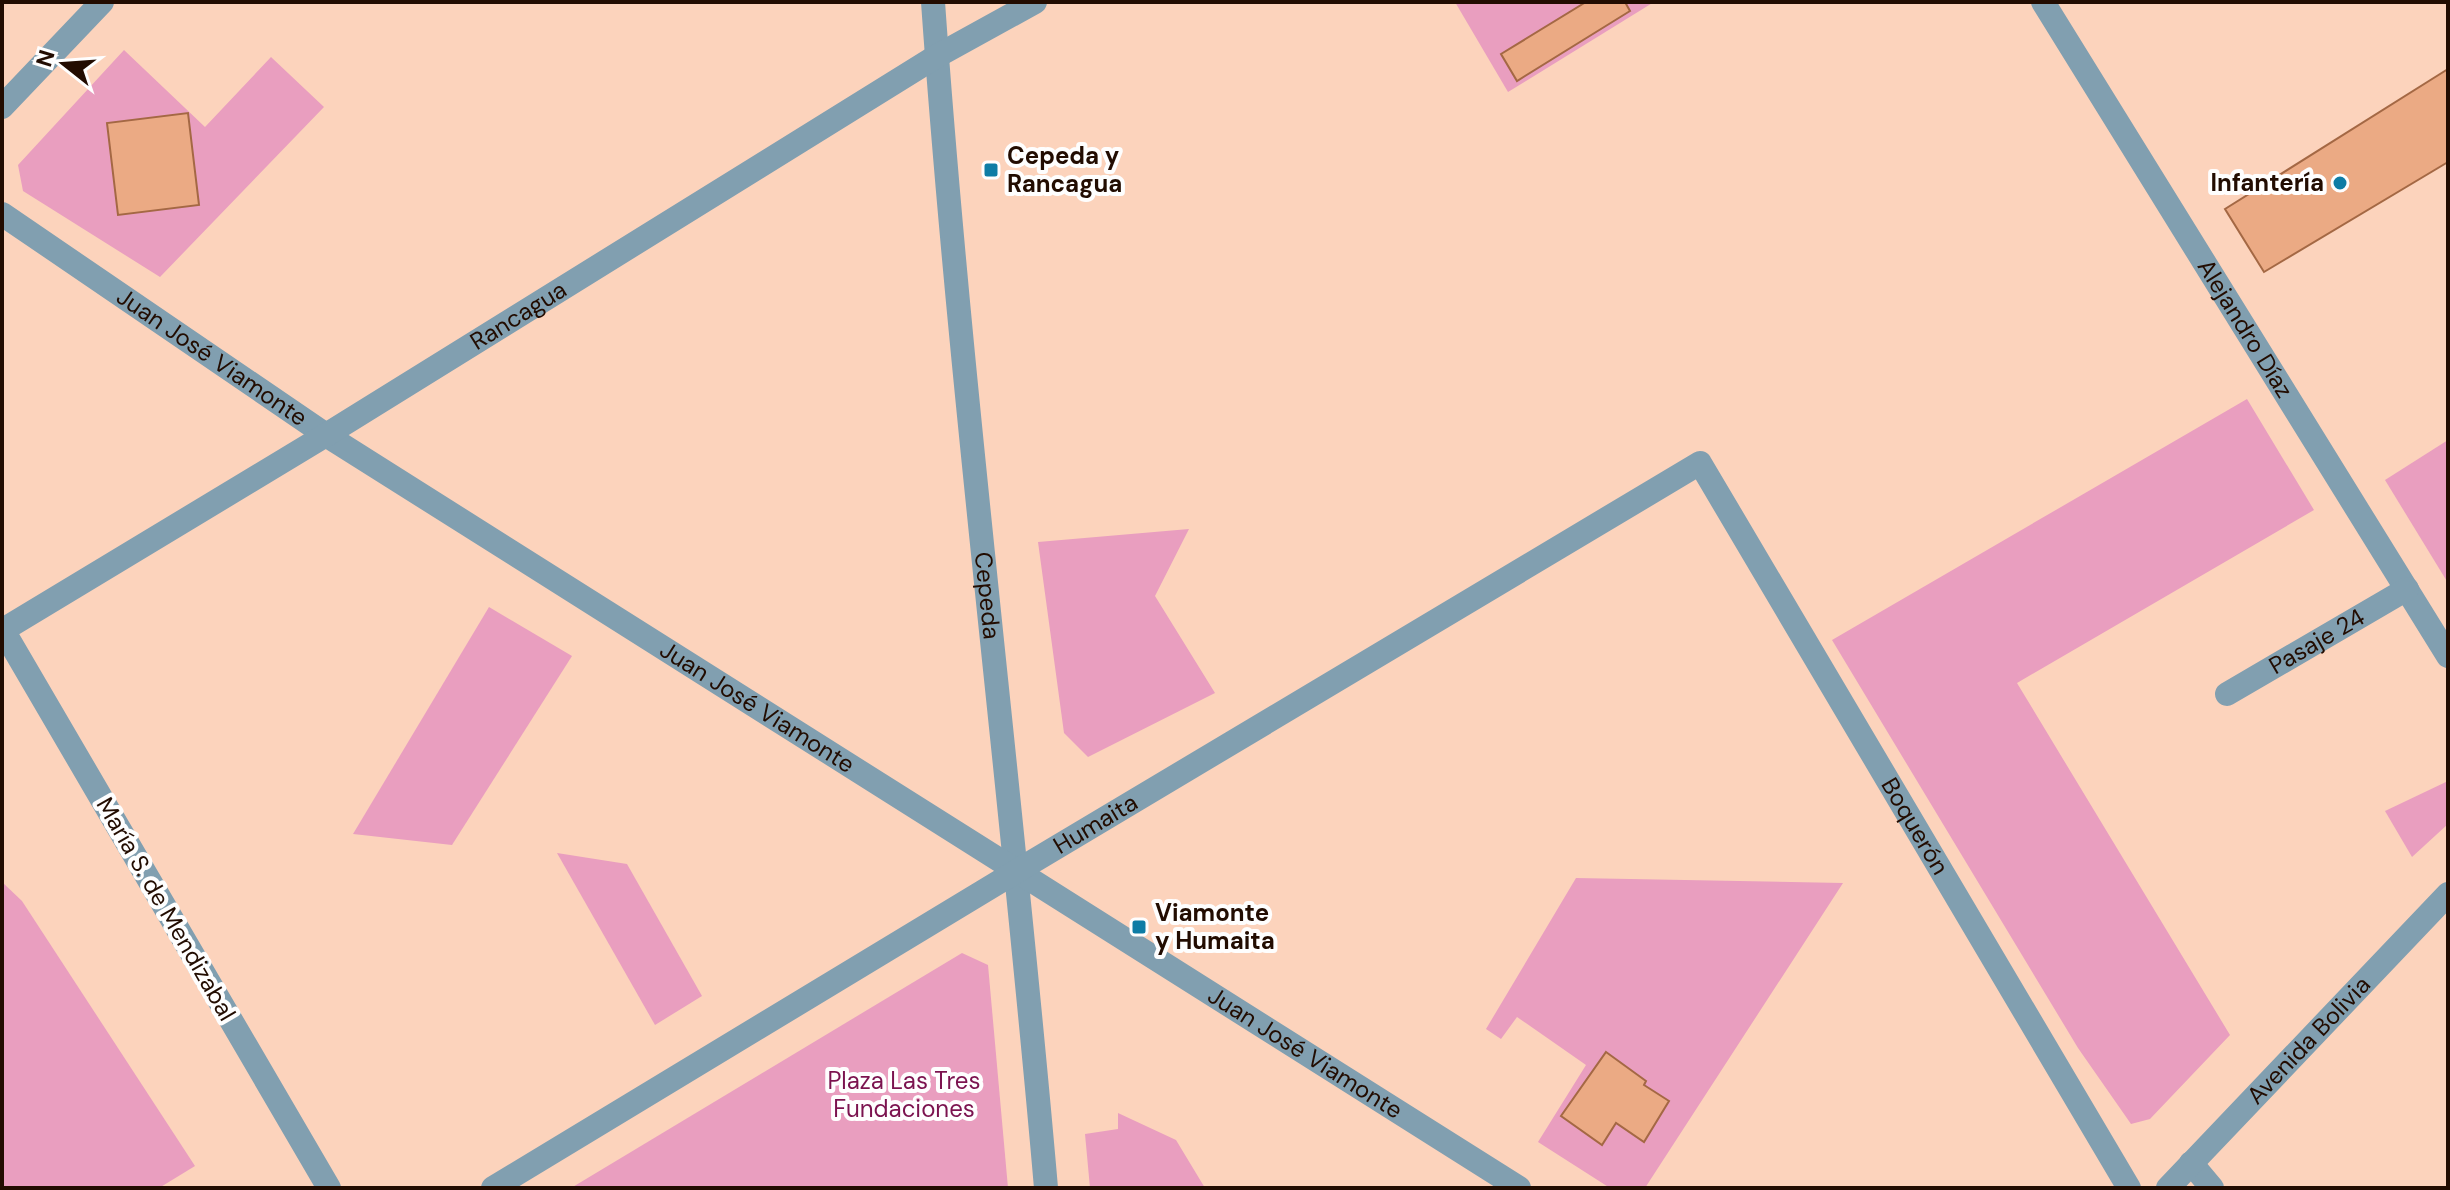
<svg xmlns="http://www.w3.org/2000/svg" width="2450" height="1190" viewBox="0 0 2450 1190" font-family="'DM Sans',sans-serif">
  <rect width="100%" height="100%" fill="#fcd3bc"/>
  <g fill="#e99ebf">
    <polygon points="1455,2 1654,2 1508,92"/>
    <polygon points="124,50 205,127 271,57 324,107 160,277 23,191 18,165"/>
    <polygon points="2247,399 2314,510 2017,683 2230,1035 2150,1119 2131,1124 2078,1048 1832,640"/>
    <polygon points="2448,440 2448,583 2385,480"/>
    <polygon points="1189,529 1155,596 1215,693 1088,757 1064,733 1038,542"/>
    <polygon points="489,607 572,656 452,845 353,834"/>
    <polygon points="2448,781 2448,824 2412,857 2385,811"/>
    <polygon points="557,853 627,864 702,996 655,1025"/>
    <polygon points="1576,878 1843,883 1645,1188 1610,1188 1538,1142 1586,1065 1517,1017 1501,1039 1486,1029"/>
    <polygon points="2,882 22,901 195,1166 159,1188 2,1188"/>
    <polygon points="962,953 988,965 1008,1188 571,1188"/>
    <polygon points="1118,1113 1176,1140 1205,1188 1090,1188 1085,1134 1118,1129"/>
  </g>
  <g fill="#ebaa84" stroke="#a46844" stroke-width="2">
    <polygon points="1586,2 1625,2 1630,11 1517,81 1501,54"/>
    <polygon points="2448,69 2448,162 2264,272 2225,209"/>
    <polygon points="188,113 199,205 118,215 107,123"/>
    <polygon points="1606,1052 1646,1081 1644,1085 1669,1101 1644,1142 1616,1123 1602,1145 1561,1116"/>
  </g>
  <g fill="none" stroke-linecap="round" stroke-linejoin="round">
    <g stroke="#819fb0" stroke-width="24">
      <path id="s1" d="M933 2C961 398 1012 792 1046 1188"/>
      <path id="s2" d="M2043 2 2448 656"/>
      <polyline points="2,107 102,2"/>
      <path id="s3" d="M2 214 326 435 1519 1188"/>
      <path id="s4" d="M2227 694 2407 589"/>
      <polyline points="2191,1163 2212,1188"/>
      <path id="s5" d="M329 1188 3 630 326 435 937 56 1035 2"/>
      <path id="s6" d="M493 1188 1017 871 1700 463 2129 1188"/>
    </g>
    <path stroke="#819fb0" stroke-width="24" id="s7" d="M2168 1188 2448 894"/>
  </g>
  <g fill="#0e7ca5" stroke="#fefefe" stroke-width="3">
    <rect x="983" y="162" width="16" height="16" rx="4"/>
    <circle cx="2340" cy="183" r="8"/>
    <rect x="1131" y="919" width="16" height="16" rx="4"/>
  </g>
  <g text-anchor="middle" stroke-width="8" stroke-linejoin="round" paint-order="stroke">
    <g font-size="24" font-weight="bold" fill="#220c01" stroke="#fefefe" text-anchor="start">
      <text x="1007" y="164">Cepeda y<tspan x="1007" dy="28">Rancagua</tspan></text>
      <text x="2324" y="191" text-anchor="end">Infantería</text>
      <text x="1155" y="921">Viamonte<tspan x="1155" dy="28">y Humaita</tspan></text>
    </g>
    <g font-size="24" fill="#220c01" stroke="#fefefe">
      <text dy="8" stroke="none"><textPath href="#s5" startOffset="1250">Rancagua</textPath></text>
      <text dy="8" stroke="none"><textPath href="#s2" startOffset="384">Alejandro Díaz</textPath></text>
      <text dy="8" stroke="none"><textPath href="#s3" startOffset="254">Juan José Viamonte</textPath></text>
      <text dy="8" stroke="none"><textPath href="#s1" startOffset="596">Cepeda</textPath></text>
      <text dy="8" stroke="none"><textPath href="#s4" startOffset="104">Pasaje 24</textPath></text>
      <text dy="8" stroke="none"><textPath href="#s3" startOffset="902">Juan José Viamonte</textPath></text>
      <text dy="8" stroke="none"><textPath href="#s6" startOffset="704">Humaita</textPath></text>
      <text dy="8" stroke="none"><textPath href="#s6" startOffset="1830">Boquerón</textPath></text>
      <text transform="translate(166 909) rotate(60)" y="8">María S. de Mendizabal</text>
      <text dy="8" stroke="none"><textPath href="#s7" startOffset="204">Avenida Bolivia</textPath></text>
      <text dy="8" stroke="none"><textPath href="#s3" startOffset="1550">Juan José Viamonte</textPath></text>
    </g>
    <g font-size="24" fill="#7b134f" stroke="#fefefe">
      <text x="904" y="1089">Plaza Las Tres<tspan x="904" dy="28">Fundaciones</tspan></text>
    </g>
  </g>
  <rect width="2450" height="1190" fill="none" stroke="#220c01" stroke-width="8"/>
  <g transform="translate(64 64) rotate(287)" stroke="#fefefe" stroke-width="6" paint-order="stroke">
  <path d="M0-6L14 30L0 20L-14 30Z" fill="#220c01"/>
  <text y="-12" font-size="22" font-weight="bold" text-anchor="middle" fill="#220c01">N</text>
  </g>
</svg>
